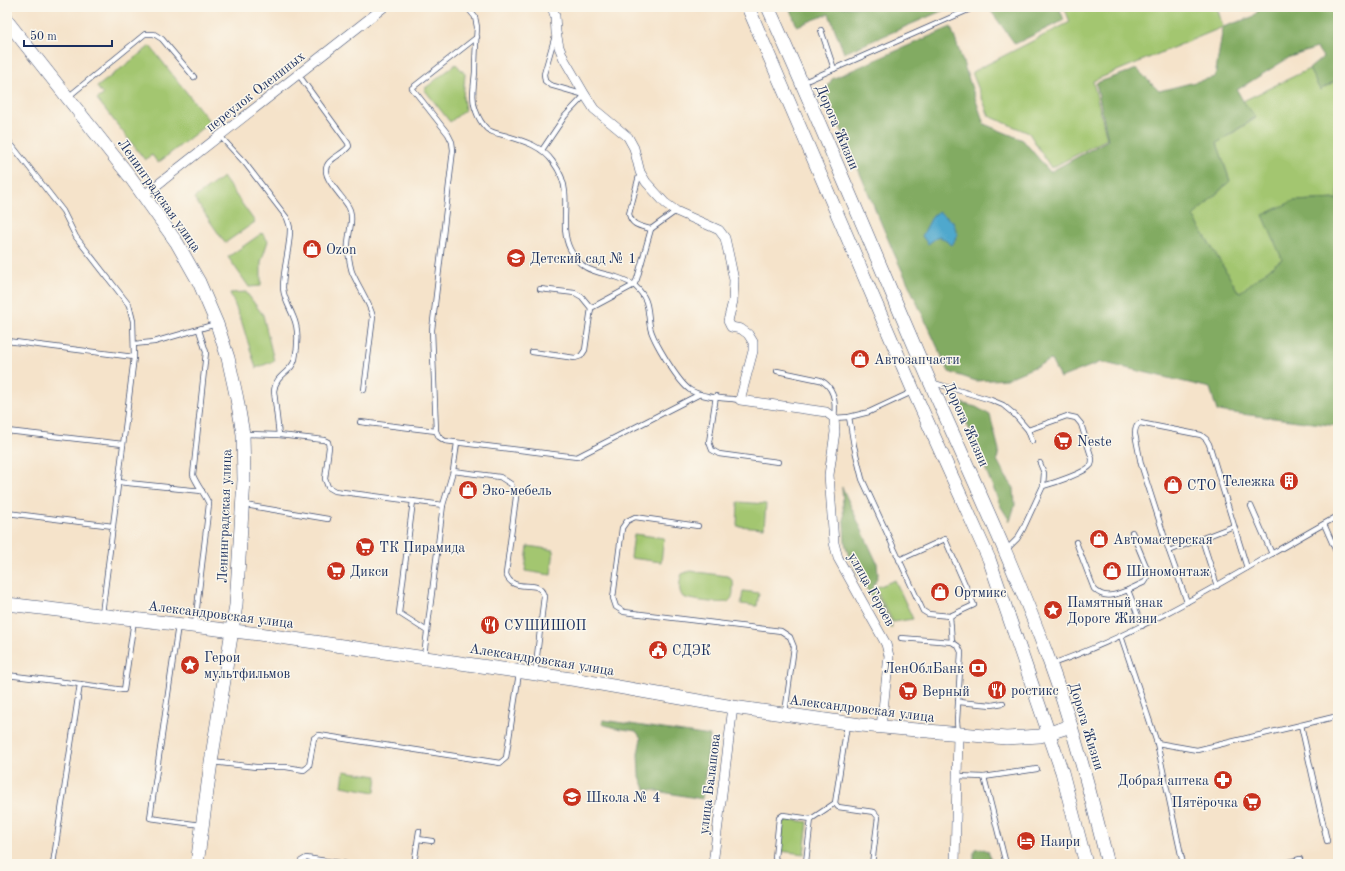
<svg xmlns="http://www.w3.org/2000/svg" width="1345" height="871" viewBox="0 0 1345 871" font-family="'Old Standard TT',serif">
  <rect width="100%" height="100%" fill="#fbf7ec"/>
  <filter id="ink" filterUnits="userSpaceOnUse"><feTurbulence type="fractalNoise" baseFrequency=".025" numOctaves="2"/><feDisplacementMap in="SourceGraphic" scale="8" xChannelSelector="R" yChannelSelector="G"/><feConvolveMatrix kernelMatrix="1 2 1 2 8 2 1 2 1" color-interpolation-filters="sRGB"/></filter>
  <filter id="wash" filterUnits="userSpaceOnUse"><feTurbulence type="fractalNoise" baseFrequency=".012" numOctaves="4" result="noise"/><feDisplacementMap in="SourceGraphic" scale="16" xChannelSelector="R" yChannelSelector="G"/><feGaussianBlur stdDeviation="0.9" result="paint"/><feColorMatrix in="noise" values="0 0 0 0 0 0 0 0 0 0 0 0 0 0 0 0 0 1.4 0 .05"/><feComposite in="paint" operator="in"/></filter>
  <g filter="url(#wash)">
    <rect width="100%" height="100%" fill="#f5e3ca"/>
    <g fill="#a3c66f" stroke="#5f7a66">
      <polygon points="1064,7 1217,7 1223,27 1093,81 1107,139 1051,168 1029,133 989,116 972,72 1070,22"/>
      <polygon points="150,46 210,122 158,163 152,155 145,160 97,99 103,95 97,87"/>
      <polygon points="456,64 465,74 463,98 465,110 450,122 424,89"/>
      <polygon points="1309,69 1320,90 1338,79 1338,199 1293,201 1282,259 1239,293 1193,216 1230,181 1217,143 1256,118 1243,101"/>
      <polygon points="223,177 255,222 225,243 194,198"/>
      <polygon points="262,233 268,241 261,262 261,286 249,287 228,257"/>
      <polygon points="246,292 263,315 274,361 256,368 242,323 230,293"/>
      <polygon points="738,502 766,504 764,528 737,526"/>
      <polygon points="634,534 664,538 661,562 631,558"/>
      <polygon points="528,546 554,550 551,575 525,571"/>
      <path d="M690 571 727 576C733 579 734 583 733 589 733 593 733 598 729 601 724 605 689 600 683 597 678 591 679 582 682 574Z"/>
      <polygon points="895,580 913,619 893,622 875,588"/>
      <polygon points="743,591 759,593 757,606 741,604"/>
      <polygon points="344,771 377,776 375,792 342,786"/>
      <polygon points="784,819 808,822 804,854 780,851"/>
    </g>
    <g fill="#82ab62" stroke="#4e6d60">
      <polygon points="789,7 951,7 844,53 829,14 797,26"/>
      <polygon points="988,7 1059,7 1064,20 1015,44"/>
      <polygon points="1262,7 1338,7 1338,79 1320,90 1309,69 1323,57 1317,48 1290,57 1237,90 1243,101 1256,117 1217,143 1230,181 1193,216 1239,293 1282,259 1263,215 1293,201 1338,199 1338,426 1217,411 1210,388 1101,362 1060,378 1051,360 1006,379 976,381 949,372 893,251 825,91 832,79 951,27 984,124 1023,140 1050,172 1108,140 1096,83 1137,69 1159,91 1215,77 1223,27 1252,17"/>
      <polygon points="958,402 976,407 990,415 999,450 997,460 1006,477 1014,488 1015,505 1010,521 1001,507"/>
      <polygon points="842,487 877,563 878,575 873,588 891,622 892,627 890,628 886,624 849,557 845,543"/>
      <polygon points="603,720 710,736 702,799 645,789 639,774 638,754 641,738 636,731 615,728 602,724"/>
      <polygon points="981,848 988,851 993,864 974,864 974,853 976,849"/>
    </g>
    <polygon fill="#50a8cd" stroke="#366c96" points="939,212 953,222 958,235 952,245 939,236 928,244 922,236 933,215"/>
  </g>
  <g filter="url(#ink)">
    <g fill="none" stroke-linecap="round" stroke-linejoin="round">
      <defs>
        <g id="lane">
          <path d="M467 7 475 17 477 27C476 42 475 57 475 72 474 85 471 99 476 111 478 117 482 124 487 129 492 133 500 134 507 136 524 141 542 146 553 162 559 170 564 181 565 192 567 211 561 230 570 249 581 271 594 271 616 277 622 279 630 282 635 286 650 300 647 309 650 327 653 341 679 383 690 390 703 398 725 398 740 400"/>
          <polyline points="821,30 834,69"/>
          <polyline points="477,37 412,88 448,134 452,142 453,150 432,330 436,431 439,437 445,441 577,457 700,394"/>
          <path d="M298 74 348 143 349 146C343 155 326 159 326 170 325 180 343 197 348 206 356 219 346 237 348 251 349 258 350 266 352 272 359 288 369 301 373 317L364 390"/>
          <polyline points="804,82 975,7"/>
          <polyline points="68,97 145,34 154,34 162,39 194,77"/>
          <path d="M220 136 245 163 287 218C288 221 290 226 290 229 290 249 283 268 283 288 284 299 289 306 293 316 299 329 298 345 295 359 292 373 276 373 274 391L279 435"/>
          <polyline points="7,139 63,211 76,237 129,305 133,321 134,357 102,614"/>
          <polyline points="542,150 565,116 585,95 550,85 545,81 544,74 555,36"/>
          <path d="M640 172 629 214C632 226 640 226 651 229L676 211"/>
          <polyline points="591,308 634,285 637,279 651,229"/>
          <polyline points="7,341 134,357"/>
          <polyline points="134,344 154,342 216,324"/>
          <polyline points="532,352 575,358 581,356 585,350 591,308 582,297 575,293 540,289"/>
          <path d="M777 371 820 380C835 387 836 404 834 418L849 417 869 412 912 392"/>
          <polyline points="934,383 991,400 1003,405 1015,415 1028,430 1032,441"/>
          <polyline points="716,396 709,442 712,450 719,454 778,462"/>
          <polyline points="849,417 854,446 862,479 923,611 928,614 950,616 974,605 945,539 899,560"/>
          <polyline points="360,422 436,431"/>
          <path d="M1028 430 1067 416 1076 418 1081 424 1092 459C1092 462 1092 463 1091 465 1085 473 1054 483 1043 486"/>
          <polyline points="7,431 123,444"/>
          <polyline points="245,434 279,435 324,440 328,442 329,447 325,479 328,487 335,491 443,505"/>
          <path d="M453 471 500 477 511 484 516 497 506 574C514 596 538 576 544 596L535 673"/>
          <polyline points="118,482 167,487"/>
          <polyline points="171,488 202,491"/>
          <polyline points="413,501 399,613 427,631"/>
          <polyline points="245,505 328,519"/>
          <polyline points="1251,506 1272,554"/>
          <polyline points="7,513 113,526"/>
          <polyline points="1324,524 1338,556"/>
          <polyline points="698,526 635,517 627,521 622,528 613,598 616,607 624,612 781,631 790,637 794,647 785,713"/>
          <path d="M1234 526 1169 551 1141 464 1135 434C1135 428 1136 425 1140 423L1201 435 1206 439 1209 444 1247 568"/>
          <polyline points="1202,539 1217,586"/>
          <path d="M1076 542 1094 589C1105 600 1115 595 1128 590L1142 626"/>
          <polyline points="1006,550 1017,539 1023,529 1043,486 1044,473 1040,463"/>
          <polyline points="1169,551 1187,602"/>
          <polyline points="1128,590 1145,582 1148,577 1148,571 1132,532"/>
          <polyline points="950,616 952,642"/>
          <polyline points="178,625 150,818 201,825"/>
          <path d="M195 625 209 504C204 493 197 485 193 475L206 352 199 330"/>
          <polyline points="1121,636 1157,743 1183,864"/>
          <polyline points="901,638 952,642 958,646 961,652 957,721 958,733"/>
          <polyline points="424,656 443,505 453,471 457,443"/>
          <path d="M1052 664C1154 628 1244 568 1338 516"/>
          <polyline points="7,675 80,684"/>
          <polyline points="958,702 992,705 1003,703"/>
          <polyline points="847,725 835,803 838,807 874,812 878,817 872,864"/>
          <polyline points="1301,725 1338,716"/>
          <polyline points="1157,743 1197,750 1301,725 1327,841"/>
          <polyline points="212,762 256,767 286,767 304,770 309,766 314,738 319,735 500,763 506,758 519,673"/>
          <polyline points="957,776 984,777 1037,769"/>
          <polyline points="984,777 1006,864"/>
          <polyline points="418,839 432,841"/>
          <polyline points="53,864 80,684 124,690 134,620"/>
          <polyline points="300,864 301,861 306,858 347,864"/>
          <polyline points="414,864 419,831"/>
          <polyline points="795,864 778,862 775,858 779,818 783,815 811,819 835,803"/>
          <polyline points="803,864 806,862 811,819"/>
          <polyline points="1282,864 1300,859"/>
        </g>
        <g id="street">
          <polyline points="552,7 555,16 556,32 559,47 564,59 585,95 594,109 628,137 634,148 640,172 646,182 665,203 676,211 719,230 725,238 729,256 734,280 733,301 728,321 731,327 741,329 748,334 753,342 753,351 740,400 826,412 834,418 835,432 829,475 834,543 838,558 886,644 889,656 881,727"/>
          <polyline points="143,196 384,7"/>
          <polyline points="713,864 733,707"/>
          <polyline points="955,864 958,735"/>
        </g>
        <g id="secondary">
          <polyline points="748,7 914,392 989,559 1062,772 1086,864"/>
          <path d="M768 7C824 131 876 257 930 382 971 475 1015 568 1050 663 1074 729 1091 796 1108 864"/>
          <polyline points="7,21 131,178 177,243 199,282 217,324 228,358 237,399 243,434 244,480 236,605 211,762 197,864"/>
          <polyline points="7,604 259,634 578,680 733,707 861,725 1006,738 1040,736 1071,726"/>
        </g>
      </defs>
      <use href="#lane" stroke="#3c4a6e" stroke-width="6"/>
      <use href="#street" stroke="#3c4a6e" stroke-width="10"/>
      <use href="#secondary" stroke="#3c4a6e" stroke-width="14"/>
      <use href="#lane" stroke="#fff" stroke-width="4.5"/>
      <use href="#street" stroke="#fff" stroke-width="9"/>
      <use href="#secondary" stroke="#fff" stroke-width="13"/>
    </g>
  </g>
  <defs>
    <symbol id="shop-disc" viewBox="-11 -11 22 22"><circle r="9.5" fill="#c8321e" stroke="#fbf7ec"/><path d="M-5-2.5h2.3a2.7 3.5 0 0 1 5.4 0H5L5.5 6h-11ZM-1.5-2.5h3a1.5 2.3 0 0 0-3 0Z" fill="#fff"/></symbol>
    <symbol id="school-disc" viewBox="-11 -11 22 22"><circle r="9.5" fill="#c8321e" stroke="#fbf7ec"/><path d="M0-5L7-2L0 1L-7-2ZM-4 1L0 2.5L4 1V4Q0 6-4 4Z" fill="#fff"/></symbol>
    <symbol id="supermarket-disc" viewBox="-11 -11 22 22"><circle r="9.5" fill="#c8321e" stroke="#fbf7ec"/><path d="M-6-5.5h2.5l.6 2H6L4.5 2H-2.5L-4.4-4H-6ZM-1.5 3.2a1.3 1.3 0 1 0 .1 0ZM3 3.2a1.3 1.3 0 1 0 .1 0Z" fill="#fff"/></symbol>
    <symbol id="building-disc" viewBox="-11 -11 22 22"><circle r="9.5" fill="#c8321e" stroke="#fbf7ec"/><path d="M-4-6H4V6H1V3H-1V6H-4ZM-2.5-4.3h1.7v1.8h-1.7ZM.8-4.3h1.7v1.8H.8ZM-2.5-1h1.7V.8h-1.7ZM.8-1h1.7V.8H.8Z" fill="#fff"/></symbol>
    <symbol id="sight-disc" viewBox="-11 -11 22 22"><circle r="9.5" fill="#c8321e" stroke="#fbf7ec"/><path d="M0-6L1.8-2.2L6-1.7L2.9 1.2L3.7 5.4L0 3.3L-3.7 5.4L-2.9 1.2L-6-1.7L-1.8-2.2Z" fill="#fff"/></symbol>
    <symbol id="restaurant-disc" viewBox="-11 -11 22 22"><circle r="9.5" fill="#c8321e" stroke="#fbf7ec"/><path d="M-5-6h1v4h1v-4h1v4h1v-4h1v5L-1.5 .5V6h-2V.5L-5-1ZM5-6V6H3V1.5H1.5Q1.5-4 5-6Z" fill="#fff"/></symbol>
    <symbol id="civic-disc" viewBox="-11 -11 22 22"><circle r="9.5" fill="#c8321e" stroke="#fbf7ec"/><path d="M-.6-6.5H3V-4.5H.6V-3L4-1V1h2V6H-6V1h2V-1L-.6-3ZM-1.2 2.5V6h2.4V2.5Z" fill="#fff"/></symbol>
    <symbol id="bank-disc" viewBox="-11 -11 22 22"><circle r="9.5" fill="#c8321e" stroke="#fbf7ec"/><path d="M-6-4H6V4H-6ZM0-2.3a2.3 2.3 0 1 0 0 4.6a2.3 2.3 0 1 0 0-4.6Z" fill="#fff"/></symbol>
    <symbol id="pharmacy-disc" viewBox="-11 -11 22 22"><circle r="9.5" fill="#c8321e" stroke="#fbf7ec"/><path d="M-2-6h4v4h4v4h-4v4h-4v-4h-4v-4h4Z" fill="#fff"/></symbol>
    <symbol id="hotel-disc" viewBox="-11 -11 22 22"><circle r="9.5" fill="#c8321e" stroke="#fbf7ec"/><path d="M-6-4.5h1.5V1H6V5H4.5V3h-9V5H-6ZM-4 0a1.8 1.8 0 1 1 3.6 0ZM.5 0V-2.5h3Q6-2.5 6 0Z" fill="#fff"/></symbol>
  </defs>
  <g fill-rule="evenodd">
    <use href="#shop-disc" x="301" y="238" width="22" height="22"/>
    <use href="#school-disc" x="505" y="247" width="22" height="22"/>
    <use href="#shop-disc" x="849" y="348" width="22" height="22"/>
    <use href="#supermarket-disc" x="1052" y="430" width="22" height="22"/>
    <use href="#building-disc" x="1278" y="470" width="22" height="22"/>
    <use href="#shop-disc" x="1162" y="474" width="22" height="22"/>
    <use href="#shop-disc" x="457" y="479" width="22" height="22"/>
    <use href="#shop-disc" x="1088" y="528" width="22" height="22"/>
    <use href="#supermarket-disc" x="354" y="536" width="22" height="22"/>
    <use href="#supermarket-disc" x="325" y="560" width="22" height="22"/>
    <use href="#shop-disc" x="1101" y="560" width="22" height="22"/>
    <use href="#shop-disc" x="929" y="581" width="22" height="22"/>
    <use href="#sight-disc" x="1042" y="599" width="22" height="22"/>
    <use href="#restaurant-disc" x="479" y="614" width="22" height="22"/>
    <use href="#civic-disc" x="647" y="639" width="22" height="22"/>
    <use href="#sight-disc" x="179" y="654" width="22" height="22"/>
    <use href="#bank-disc" x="967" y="657" width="22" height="22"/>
    <use href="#restaurant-disc" x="986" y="679" width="22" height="22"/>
    <use href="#supermarket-disc" x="897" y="680" width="22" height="22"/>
    <use href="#pharmacy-disc" x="1212" y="769" width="22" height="22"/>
    <use href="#school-disc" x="561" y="786" width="22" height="22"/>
    <use href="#supermarket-disc" x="1241" y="791" width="22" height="22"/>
    <use href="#hotel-disc" x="1015" y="830" width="22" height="22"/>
  </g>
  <g text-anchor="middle" stroke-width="3" stroke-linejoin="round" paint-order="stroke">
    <g font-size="14" fill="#1b2f5e" stroke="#fbf7ec">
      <text transform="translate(255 91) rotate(-38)" y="5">переулок Олениных</text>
      <text transform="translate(838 127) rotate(67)" y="5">Дорога Жизни</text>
      <text transform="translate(160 195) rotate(55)" y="5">Ленинградская улица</text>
      <text transform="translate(967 424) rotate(66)" y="5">Дорога Жизни</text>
      <text transform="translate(224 516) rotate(-88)" y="5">Ленинградская улица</text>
      <text transform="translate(872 589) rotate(61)" y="5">улица Героев</text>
      <text transform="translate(221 614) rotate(7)" y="5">Александровская улица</text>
      <text transform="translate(542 659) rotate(9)" y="5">Александровская улица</text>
      <text transform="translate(862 708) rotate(7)" y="5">Александровская улица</text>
      <text transform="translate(1087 726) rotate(73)" y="5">Дорога Жизни</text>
      <text transform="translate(709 784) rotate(-83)" y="5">улица Балашова</text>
    </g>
    <g font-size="14" fill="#1b2f5e" stroke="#fbf7ec" text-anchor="start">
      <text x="326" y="254">Ozon</text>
      <text x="530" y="263">Детский сад № 1</text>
      <text x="874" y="364">Автозапчасти</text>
      <text x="1077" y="446">Neste</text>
      <text x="1275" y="486" text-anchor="end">Тележка</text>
      <text x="1187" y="490">СТО</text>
      <text x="482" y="495">Эко-мебель</text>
      <text x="1113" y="544">Автомастерская</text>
      <text x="379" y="552">ТК Пирамида</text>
      <text x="350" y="576">Дикси</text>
      <text x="1126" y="576">Шиномонтаж</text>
      <text x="954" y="597">Ортмикс</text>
      <text x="1067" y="607">Памятный знак<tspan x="1067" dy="16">Дороге Жизни</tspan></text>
      <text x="504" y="630">СУШИШОП</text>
      <text x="672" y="655">СДЭК</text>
      <text x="204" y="662">Герои<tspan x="204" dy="16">мультфильмов</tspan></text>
      <text x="964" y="673" text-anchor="end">ЛенОблБанк</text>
      <text x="1011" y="695">ростикс</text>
      <text x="922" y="696">Верный</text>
      <text x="1209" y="785" text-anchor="end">Добрая аптека</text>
      <text x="586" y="802">Школа № 4</text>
      <text x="1238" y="807" text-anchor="end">Пятёрочка</text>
      <text x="1040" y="846">Наири</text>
    </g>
  </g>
  <rect width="1345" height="871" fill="none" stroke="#fbf7ec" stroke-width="24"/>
  <path d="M24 40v6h88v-6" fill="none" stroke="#1b2f5e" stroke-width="2"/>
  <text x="30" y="40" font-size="12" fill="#1b2f5e" stroke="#fbf7ec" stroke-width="3" paint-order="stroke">50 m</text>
</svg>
